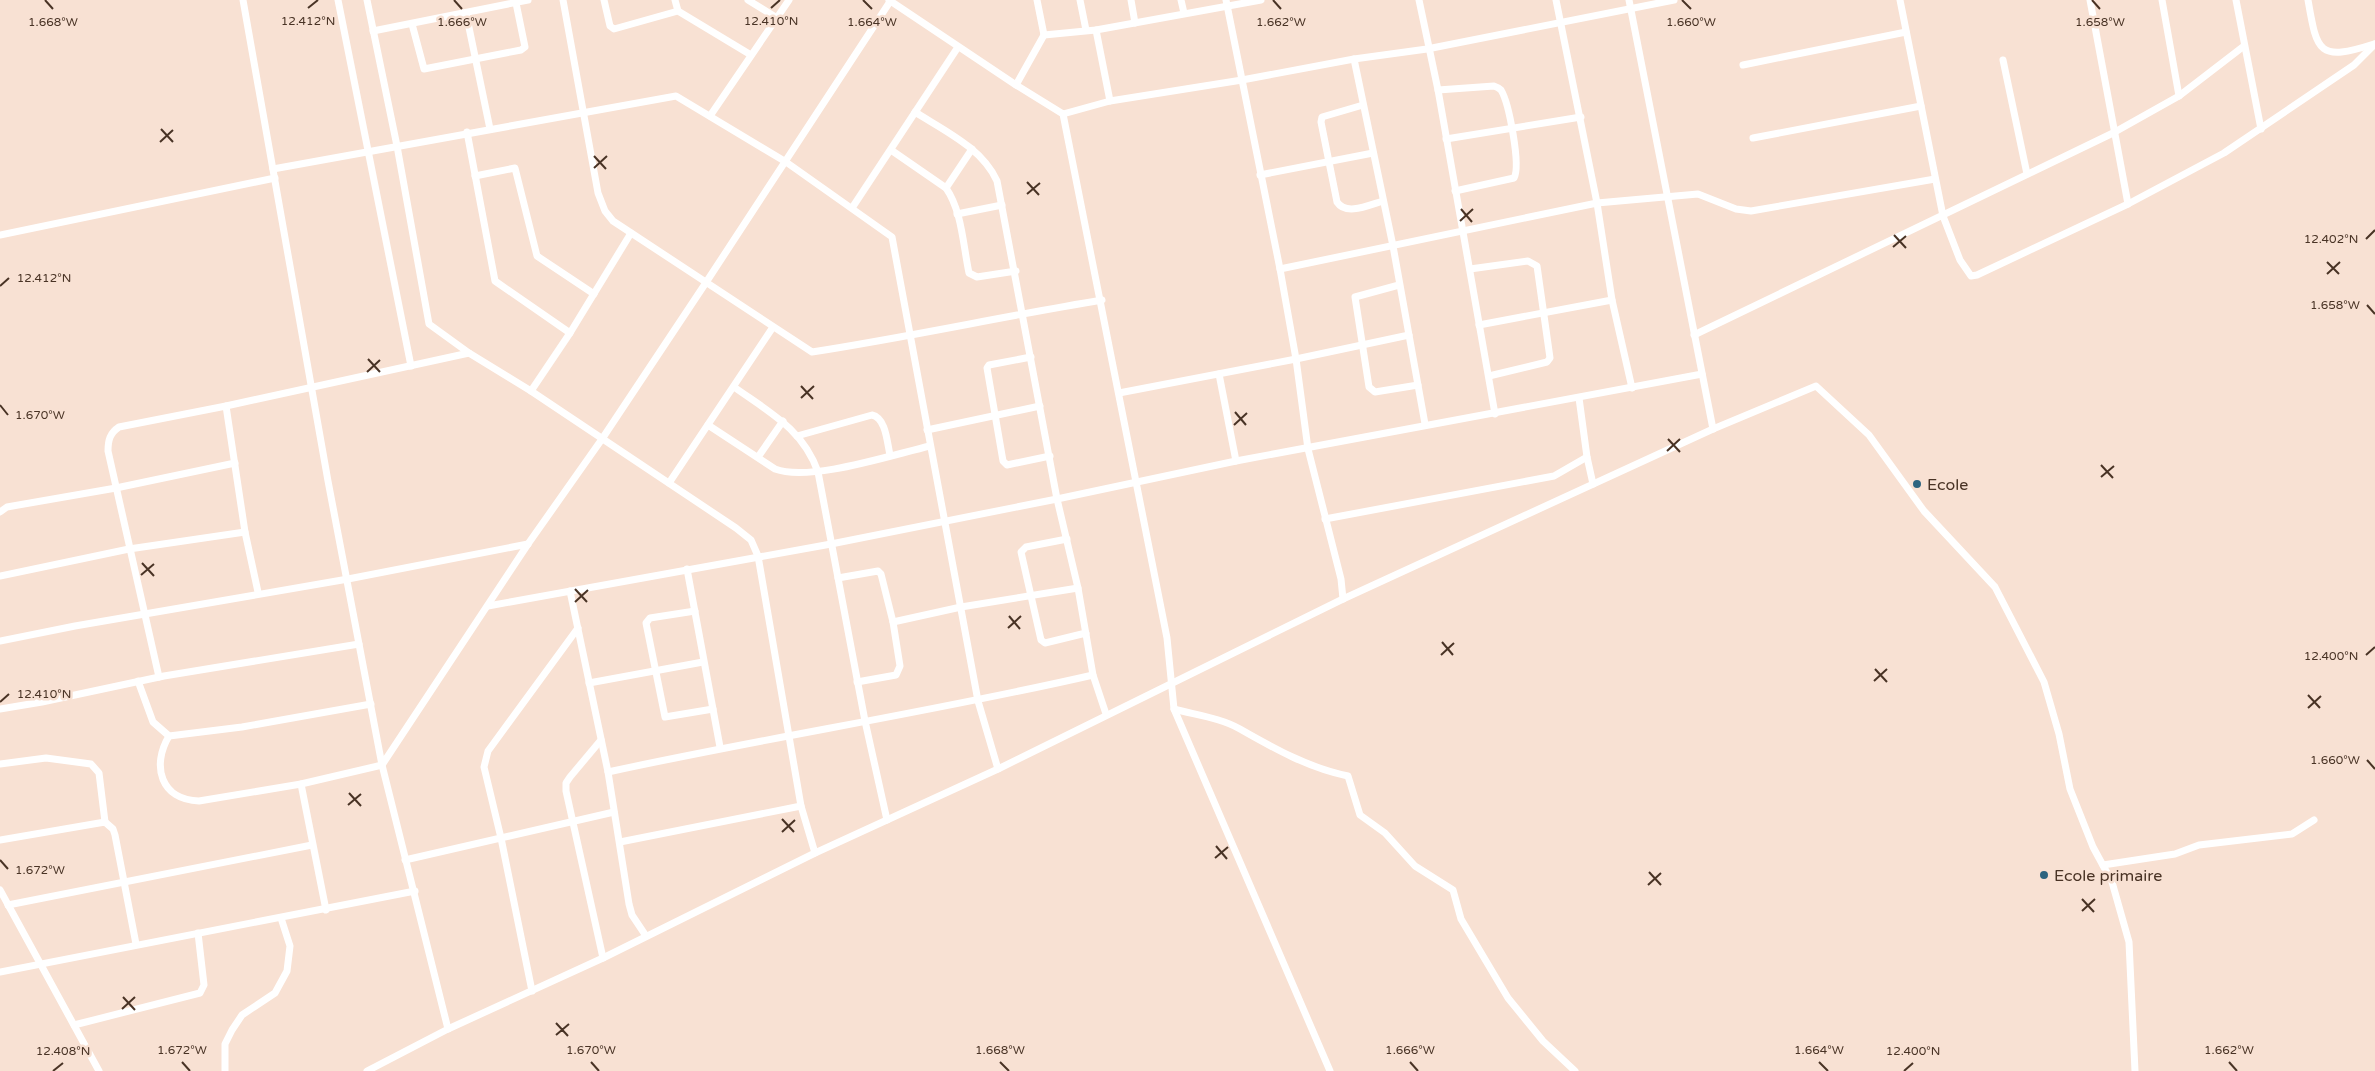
<svg xmlns="http://www.w3.org/2000/svg" width="2375" height="1071" viewBox="0 0 2375 1071" font-family="'Varela Round',sans-serif">
  <rect width="100%" height="100%" fill="#f8e1d3"/>
  <g fill="none" stroke-linecap="round" stroke-linejoin="round">
    <g stroke="#fff" stroke-width="7">
      <polyline points="243,0 328,481 382,765 448,1029"/>
      <polyline points="338,0 411,366"/>
      <polyline points="367,0 397,146 429,324 469,353 531,391 736,528 751,540 758,556 801,806 815,853"/>
      <path d="M563 0 598 193 605 211 613 221 812 352C909 337 1005 316 1102 300"/>
      <polyline points="604,0 610,26 614,29 678,11"/>
      <polyline points="675,0 678,11 751,55"/>
      <polyline points="748,0 777,18"/>
      <polyline points="889,0 1016,85 1063,114 1110,101 1242,80 1354,59 1427,49 1674,0"/>
      <polyline points="1080,0 1086,30"/>
      <polyline points="1131,0 1135,23"/>
      <polyline points="1181,0 1184,13"/>
      <polyline points="1226,0 1280,269 1296,359 1308,449 1341,579 1343,599"/>
      <polyline points="1419,0 1438,90 1495,414"/>
      <polyline points="1556,0 1597,203 1612,300 1632,388"/>
      <polyline points="1629,0 1713,429"/>
      <polyline points="1900,0 1943,216 1960,260 1971,276 1977,275 2128,204 2224,153 2354,65 2375,44"/>
      <polyline points="2090,0 2128,204"/>
      <polyline points="2162,0 2179,96"/>
      <polyline points="2236,0 2261,129"/>
      <path d="M2308 0C2317 52 2318 62 2374 44"/>
      <polyline points="466,13 490,129"/>
      <polyline points="412,24 424,69 521,50 525,47 516,3"/>
      <polyline points="1096,30 1110,101"/>
      <polyline points="373,31 528,0"/>
      <polyline points="1044,35 1096,30 1261,0"/>
      <polyline points="1354,59 1393,246 1425,424"/>
      <polyline points="2003,60 2027,174"/>
      <polyline points="1743,65 1906,32"/>
      <polyline points="1016,85 1044,35 1037,0"/>
      <path d="M1438 90 1494 86C1497 87 1499 88 1501 90 1509 103 1521 166 1514 178L1455 191"/>
      <path d="M1363 105 1322 117 1321 122 1337 202C1346 216 1369 205 1383 201"/>
      <path d="M915 112C945 131 982 148 997 181L1057 499 1078 588 1093 675 1106 714"/>
      <polyline points="1063,114 1167,638 1174,709 1330,1071"/>
      <polyline points="710,116 789,0"/>
      <polyline points="467,132 495,281 570,333"/>
      <polyline points="1753,138 1921,106"/>
      <polyline points="1446,139 1581,117"/>
      <path d="M891 150 946 188C962 211 963 245 969 273L977 277 1016 271"/>
      <polyline points="273,169 676,96 786,162 892,237 978,701 998,769"/>
      <polyline points="1260,175 1373,153"/>
      <polyline points="475,176 515,168 537,256 594,294"/>
      <polyline points="946,188 972,149"/>
      <polyline points="852,208 958,47"/>
      <polyline points="957,214 1002,205"/>
      <polyline points="0,235 275,178"/>
      <polyline points="1280,269 1597,203 1698,194 1736,209 1751,211 1935,179"/>
      <polyline points="1470,269 1528,261 1537,266 1550,358 1547,362 1489,376"/>
      <polyline points="1399,285 1355,297 1369,387 1375,392 1418,385"/>
      <polyline points="1479,325 1612,300"/>
      <polyline points="1694,335 2113,133 2179,96 2244,46"/>
      <polyline points="1031,357 989,365 987,368 1003,461 1007,465 1050,456"/>
      <polyline points="1219,374 1236,461"/>
      <path d="M734 387C769 412 803 429 818 472L865 721 887 820"/>
      <polyline points="531,391 570,333 631,233"/>
      <polyline points="1119,393 1296,359 1409,335"/>
      <polyline points="226,406 469,353"/>
      <path d="M708 425 775 469C810 482 891 455 930 446"/>
      <polyline points="927,430 1040,406"/>
      <path d="M797 436 872 415C886 418 887 442 890 455"/>
      <polyline points="758,457 783,421"/>
      <polyline points="1587,457 1593,484"/>
      <polyline points="669,483 773,327"/>
      <polyline points="0,512 7,507 116,488 235,463"/>
      <polyline points="1325,519 1554,476 1587,457 1579,398"/>
      <polyline points="1067,539 1026,547 1021,552 1041,640 1045,643 1086,633"/>
      <polyline points="687,569 720,747"/>
      <polyline points="0,576 129,549 245,532 258,592"/>
      <polyline points="838,578 878,571 881,574 893,622 900,666 896,675 857,682"/>
      <polyline points="570,591 608,772 629,904 632,915 646,936"/>
      <polyline points="488,606 831,544 1057,499 1236,461 1702,374"/>
      <polyline points="695,611 650,618 646,623 665,717 713,709"/>
      <polyline points="893,622 961,607 1078,588"/>
      <polyline points="0,641 75,626 348,579 528,544"/>
      <path d="M159 677 108 451C108 440 110 433 119 427L226 406 245 532"/>
      <polyline points="138,681 153,722 169,736 242,727 371,704"/>
      <polyline points="589,683 703,662"/>
      <polyline points="0,709 42,702 164,676 359,644"/>
      <path d="M1174 709C1196 715 1221 718 1240 729 1275 749 1309 768 1348 776L1360 815 1385 833 1415 866 1453 890 1461 919 1508 998 1543 1041 1575 1071"/>
      <path d="M169 736C151 766 161 800 199 801L301 784 382 765 528 544 602 439 705 284 891 0"/>
      <polyline points="601,740 570,777 566,783 566,791 603,958"/>
      <polyline points="0,764 46,758 91,764 99,773 105,822"/>
      <path d="M608 772C769 737 932 712 1093 675"/>
      <polyline points="301,784 326,910"/>
      <polyline points="0,840 105,822 113,829 115,835 136,944"/>
      <polyline points="620,842 801,806"/>
      <polyline points="405,860 614,812"/>
      <polyline points="2103,865 2175,854 2199,845 2292,834 2314,820"/>
      <polyline points="0,890 99,1071"/>
      <polyline points="8,905 312,845"/>
      <polyline points="0,972 415,891"/>
      <polyline points="532,991 501,838 484,767 488,751 578,628"/>
      <polyline points="74,1025 200,993 204,985 198,933"/>
      <polyline points="225,1071 225,1044 232,1030 242,1015 275,993 287,971 290,946 281,918"/>
      <polyline points="367,1071 448,1029 603,958 815,853 998,769 1343,599 1713,429 1816,386 1869,435 1924,511 1995,587 2044,682 2059,734 2070,789 2093,847 2112,882 2129,942 2135,1071"/>
    </g>
  </g>
  <path fill="none" stroke="#493325" stroke-width="2" d="M45 0 53 9M454 0 462 9M863 0 872 9M1273 0 1281 9M1682 0 1691 9M2092 0 2100 9M308 8 318 0M771 8 780 0M161 129 173 142M160 142 173 130M594 156 606 169M594 168 607 156M1027 182 1039 195M1027 194 1040 183M1461 209 1472 222M1460 221 1473 209M1894 235 1906 248M2366 239 2375 230M1893 247 1906 236M2327 262 2339 274M2327 274 2340 262M0 286 9 278M2367 305 2375 314M368 359 380 372M367 372 380 360M801 386 813 399M801 398 814 386M0 405 8 415M1235 412 1246 425M1234 425 1247 413M1668 439 1680 452M1667 451 1680 439M2101 465 2113 478M2101 477 2114 466M142 563 154 576M141 575 154 564M575 589 587 602M575 602 588 590M1009 616 1020 629M1008 628 1021 616M1442 642 1453 655M1441 655 1454 643M2366 655 2375 647M1875 669 1887 682M1874 681 1887 669M2308 695 2320 708M0 702 9 694M2308 708 2321 696M2367 760 2375 769M349 793 361 806M348 805 361 794M782 819 794 832M782 832 795 820M1216 846 1227 859M1215 858 1228 847M0 860 8 869M1649 872 1661 885M1648 885 1661 873M2082 899 2094 912M2082 911 2095 899M123 997 135 1010M122 1009 135 997M556 1023 568 1036M556 1035 569 1024M182 1062 190 1071M591 1062 599 1071M1000 1062 1009 1071M1410 1062 1418 1071M1819 1062 1828 1071M2229 1062 2237 1071M53 1071 63 1063M1904 1071 1913 1063"/>
  <g fill="#2d647f" stroke="#f8e1d3" stroke-width="2">
    <circle cx="1917" cy="484" r="5"/>
    <circle cx="2044" cy="875" r="5"/>
  </g>
  <g text-anchor="middle" stroke-width="5" stroke-linejoin="round" paint-order="stroke">
    <g font-size="16" fill="#493325" stroke="#f8e1d3" text-anchor="start">
      <text x="1927" y="490">Ecole</text>
      <text x="2054" y="881">Ecole primaire</text>
    </g>
  </g>
  <g font-size="12" text-anchor="middle" fill="#493325" stroke="#f8e1d3" stroke-width="5" stroke-linejoin="round" paint-order="stroke">
    <text x="308" y="25">12.412°N</text>
    <text x="771" y="25">12.410°N</text>
    <text x="53" y="26">1.668°W</text>
    <text x="462" y="26">1.666°W</text>
    <text x="872" y="26">1.664°W</text>
    <text x="1281" y="26">1.662°W</text>
    <text x="1691" y="26">1.660°W</text>
    <text x="2100" y="26">1.658°W</text>
    <text x="2331" y="243">12.402°N</text>
    <text x="44" y="282">12.412°N</text>
    <text x="2335" y="309">1.658°W</text>
    <text x="40" y="419">1.670°W</text>
    <text x="2331" y="660">12.400°N</text>
    <text x="44" y="698">12.410°N</text>
    <text x="2335" y="764">1.660°W</text>
    <text x="40" y="874">1.672°W</text>
    <text x="182" y="1054">1.672°W</text>
    <text x="591" y="1054">1.670°W</text>
    <text x="1000" y="1054">1.668°W</text>
    <text x="1410" y="1054">1.666°W</text>
    <text x="1819" y="1054">1.664°W</text>
    <text x="2229" y="1054">1.662°W</text>
    <text x="63" y="1055">12.408°N</text>
    <text x="1913" y="1055">12.400°N</text>
  </g>
</svg>
